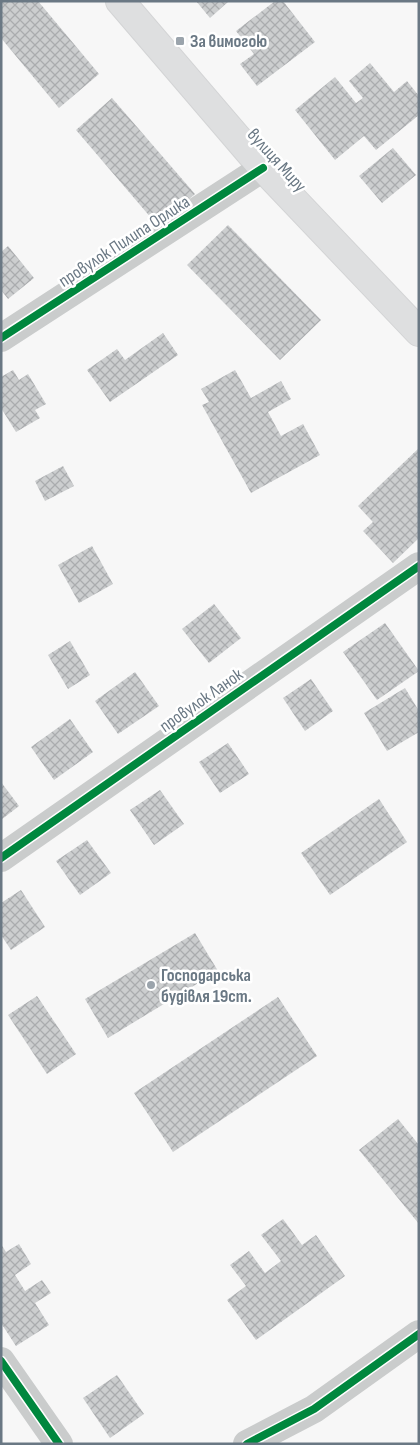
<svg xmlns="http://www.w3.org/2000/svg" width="420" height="1445" viewBox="0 0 420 1445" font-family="'Sofia Sans Condensed',sans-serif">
  <defs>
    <pattern id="building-cross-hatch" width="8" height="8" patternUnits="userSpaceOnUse" patternTransform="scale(1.25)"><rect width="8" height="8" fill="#cccecf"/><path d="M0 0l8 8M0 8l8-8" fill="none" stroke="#aaacae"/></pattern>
  </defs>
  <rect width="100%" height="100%" fill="#f7f7f7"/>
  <g fill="url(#building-cross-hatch)">
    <polygon points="1,1 38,1 99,74 59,108 1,38"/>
    <polygon points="196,1 229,1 210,18"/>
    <polygon points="275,1 283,1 315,42 257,86 240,64 254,54 236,31"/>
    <polygon points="370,63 394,92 407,81 419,96 419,115 376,150 364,136 335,160 295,110 335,77 356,103 363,98 349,81"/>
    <polygon points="112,98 195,194 158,226 76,130"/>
    <polygon points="393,148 416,175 382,203 359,176"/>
    <polygon points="228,225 321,320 280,360 187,265"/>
    <polygon points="8,246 34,278 8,299 1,290 1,252"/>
    <polygon points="163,333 178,355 110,402 87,370 117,349 125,360"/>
    <polygon points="13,370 19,380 28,374 46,404 35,410 40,418 16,432 1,408 1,377"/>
    <polygon points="235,370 251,398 281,381 291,399 268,412 281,436 303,424 320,455 251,493 202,405 209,402 201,389"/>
    <polygon points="419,448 419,538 393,563 363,531 373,522 358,506"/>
    <polygon points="63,466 74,486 45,501 35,481"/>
    <polygon points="92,546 113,584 79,603 58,565"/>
    <polygon points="214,604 241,638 209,663 182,629"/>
    <polygon points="385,623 419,671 377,700 343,652"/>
    <polygon points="70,641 90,675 68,689 48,655"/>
    <polygon points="135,672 159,706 118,734 95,701"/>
    <polygon points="311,679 333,711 305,731 283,698"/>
    <polygon points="405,688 419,711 419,732 387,751 364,713"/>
    <polygon points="70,719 93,752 54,780 31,747"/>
    <polygon points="228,743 249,774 220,793 199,762"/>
    <polygon points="1,782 19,806 1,820"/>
    <polygon points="160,790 184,824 154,845 130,810"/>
    <polygon points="379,799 407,842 330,895 301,853"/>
    <polygon points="87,840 111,873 80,895 56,861"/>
    <polygon points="21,890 45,927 11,950 1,935 1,903"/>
    <polygon points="195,933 218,971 108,1038 85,999"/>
    <polygon points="37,996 76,1054 47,1074 8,1015"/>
    <polygon points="278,997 317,1056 173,1152 134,1093"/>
    <polygon points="398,1119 419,1145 419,1224 359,1150"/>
    <polygon points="283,1219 302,1245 316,1235 345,1276 256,1340 227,1300 246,1286 230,1265 249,1251 265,1273 281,1261 261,1235"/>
    <polygon points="1,1244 6,1252 19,1244 31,1264 15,1275 25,1291 42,1280 51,1293 35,1303 49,1325 16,1346 1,1323"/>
    <polygon points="117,1375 144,1414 110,1438 83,1398"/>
  </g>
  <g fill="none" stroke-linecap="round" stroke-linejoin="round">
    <defs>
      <polyline id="secondary" points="120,1 263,168 419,332"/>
    </defs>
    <use href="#secondary" stroke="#d3d4d5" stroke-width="30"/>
    <g stroke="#cacccc" stroke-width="28">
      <polyline points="1,338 263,168"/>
      <polyline points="1,858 419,566"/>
      <polyline points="1,1361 59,1444"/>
      <polyline points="247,1444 314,1409 419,1334"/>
    </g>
    <use href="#secondary" stroke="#dedfe0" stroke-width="28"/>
    <defs>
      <g id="cycleway">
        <polyline points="1,338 263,168"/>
        <polyline points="1,858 419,566"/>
        <polyline points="1,1361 59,1444"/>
        <polyline points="247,1444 314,1409 419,1334"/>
      </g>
    </defs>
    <use href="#cycleway" stroke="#fff" stroke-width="11"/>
    <use href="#cycleway" stroke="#00873e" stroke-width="8"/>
  </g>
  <g fill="#9ba4ac" stroke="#fff" stroke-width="2">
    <rect x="175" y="36" width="10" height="10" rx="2.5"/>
    <circle cx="151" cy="985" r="5"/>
  </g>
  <g text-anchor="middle" stroke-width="5" stroke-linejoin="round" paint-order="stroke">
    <g font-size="18" font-weight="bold" fill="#6a7884" stroke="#fff" text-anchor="start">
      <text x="190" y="47">За вимогою</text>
      <text x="161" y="981">Господарська<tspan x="161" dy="21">будівля 19ст.</tspan></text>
    </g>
    <g font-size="18" fill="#6a7884" stroke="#fff">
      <text transform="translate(277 160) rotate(48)" y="6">вулиця Миру</text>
      <text transform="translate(124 241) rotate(-33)" y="6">провулок Пилипа Орлика</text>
      <text transform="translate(201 700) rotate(-35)" y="6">провулок Ланок</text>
    </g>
  </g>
  <rect width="420" height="1445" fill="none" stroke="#6a7884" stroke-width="5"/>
</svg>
